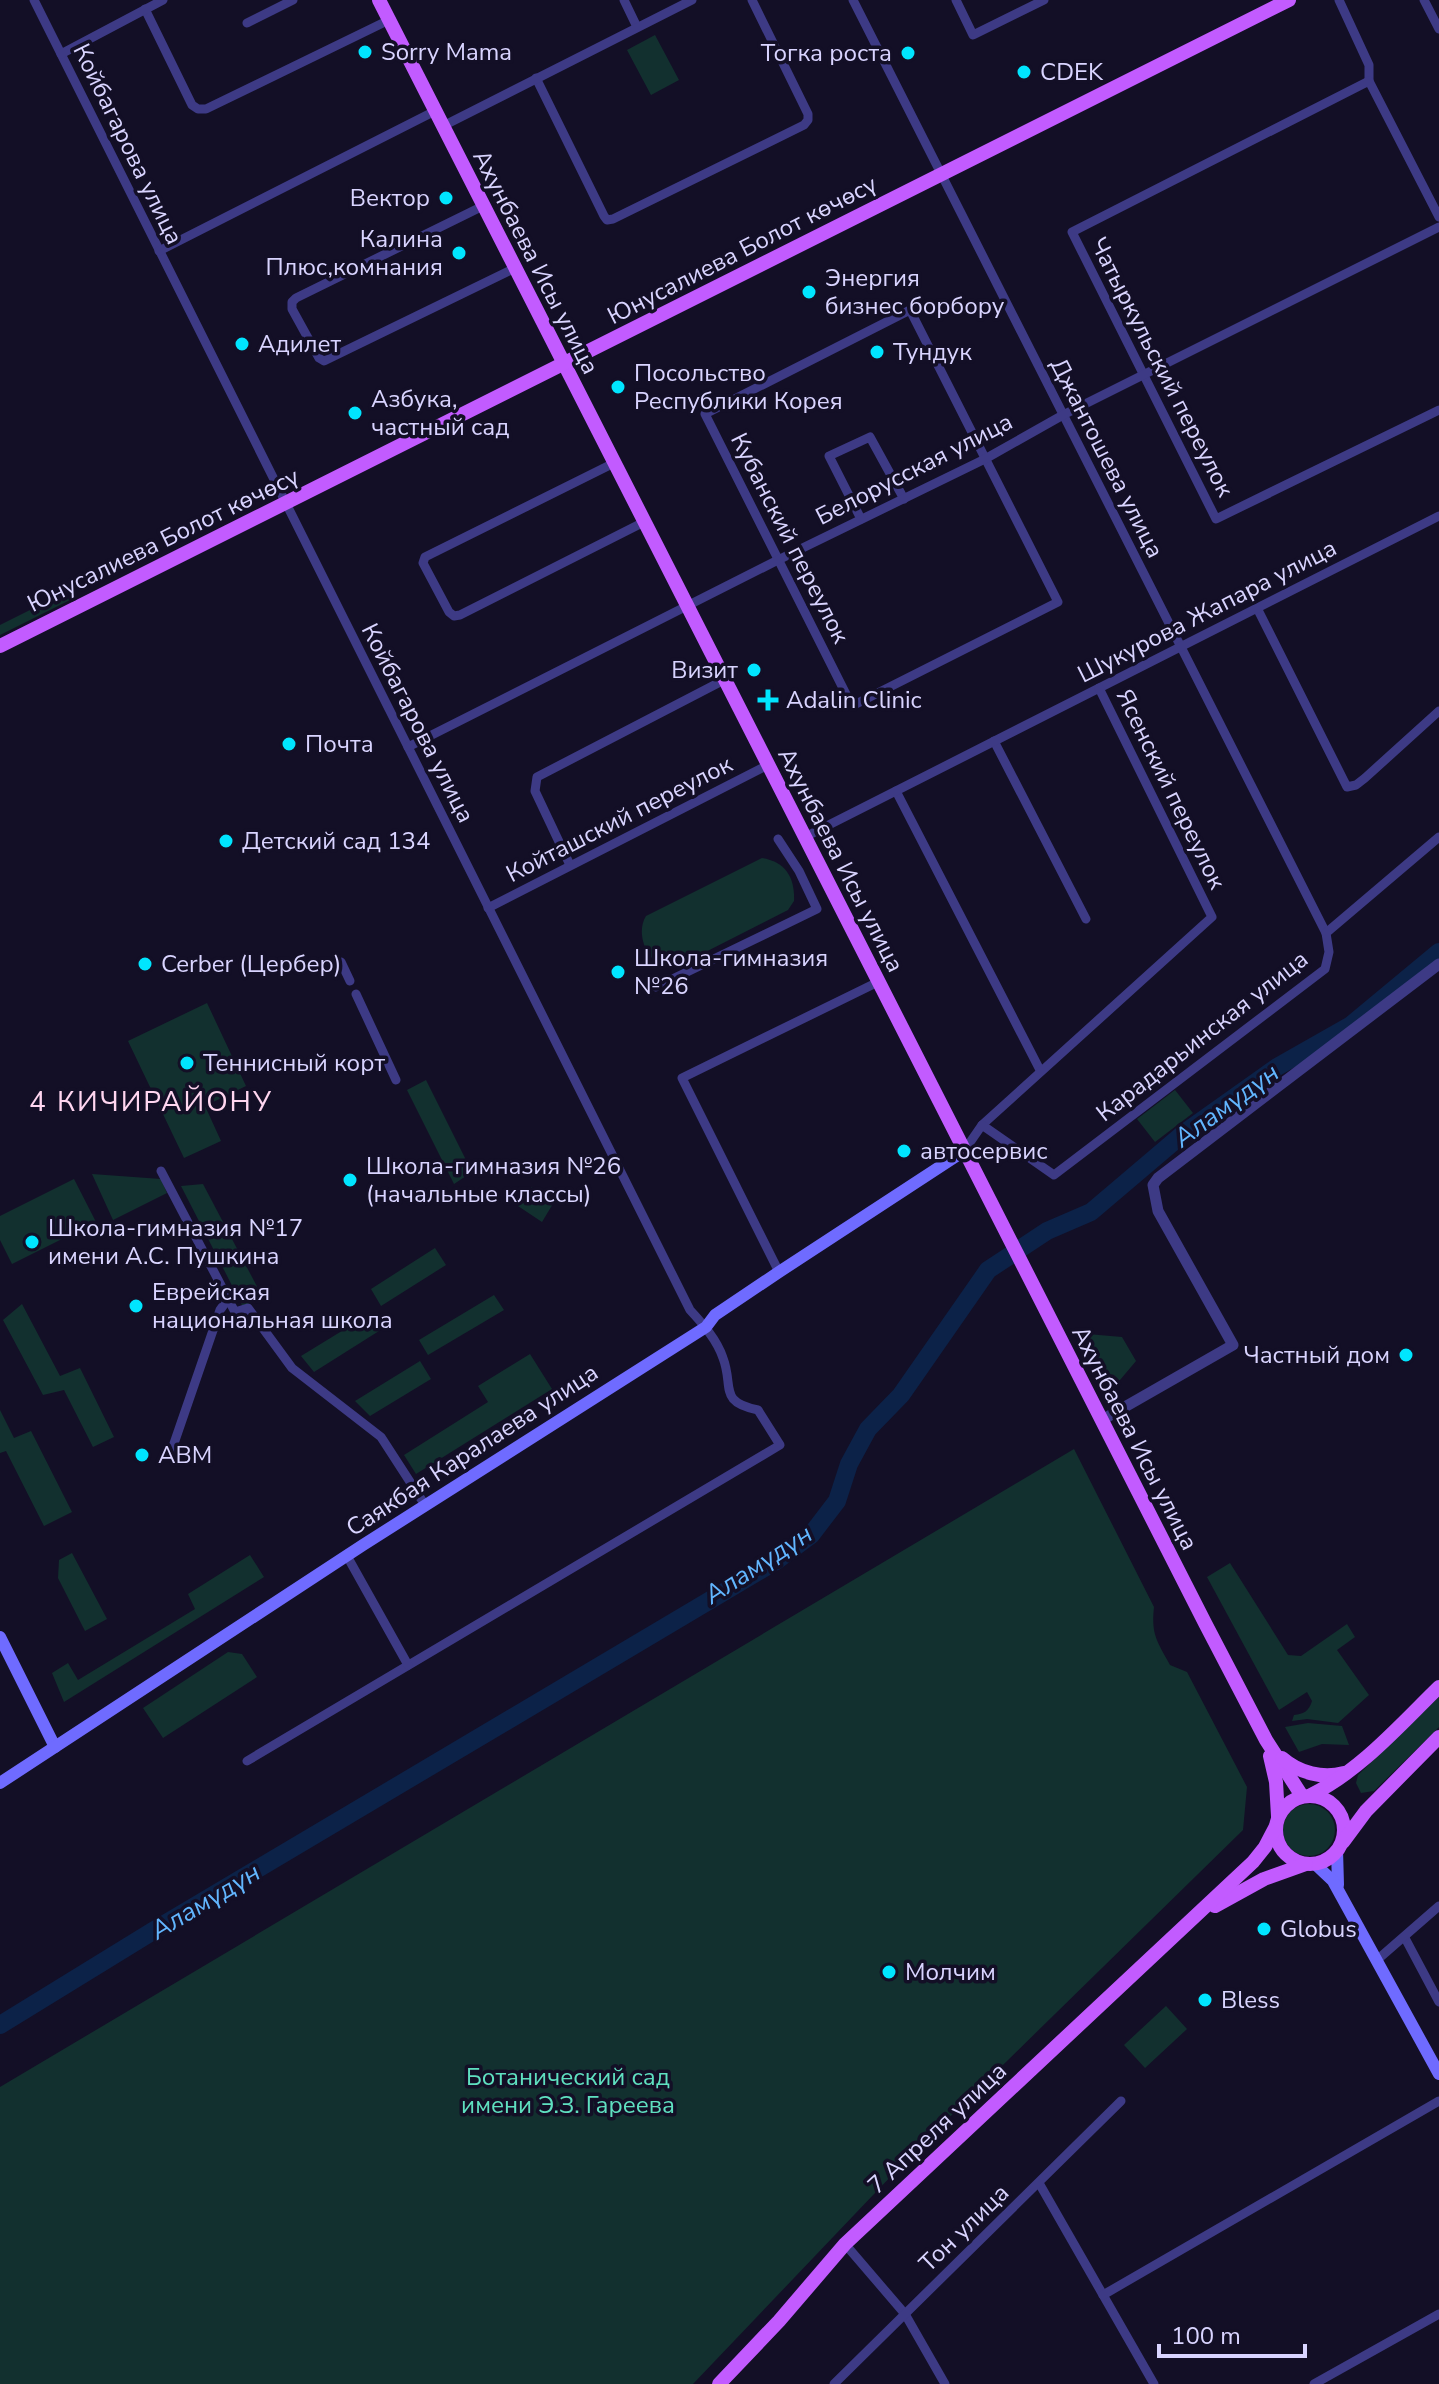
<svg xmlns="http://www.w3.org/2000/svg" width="1439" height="2384" viewBox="0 0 1439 2384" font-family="'Nunito Sans',sans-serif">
  <rect width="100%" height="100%" fill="#130f26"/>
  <g fill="#12302f">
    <polygon points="655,35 679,80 651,95 627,50"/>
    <polygon points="66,592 70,600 0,635 0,625"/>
    <path d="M762 858C786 862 795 878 794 901L788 910 674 968C649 969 634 935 646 916Z"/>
    <polygon points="207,1003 246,1086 205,1106 221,1141 184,1158 128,1041"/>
    <polygon points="426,1080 472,1172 454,1184 407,1090"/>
    <polygon points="1175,1090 1193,1113 1155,1142 1137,1119"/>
    <polygon points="92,1174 161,1179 167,1193 113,1220"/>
    <polygon points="74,1179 96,1222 12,1264 0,1240 0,1216"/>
    <polygon points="203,1184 262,1296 243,1307 181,1186"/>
    <polygon points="531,1187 554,1202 542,1222 518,1206"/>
    <polygon points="435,1248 446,1265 381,1306 371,1289"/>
    <polygon points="494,1295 504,1310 428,1355 419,1340"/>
    <polygon points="22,1304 60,1376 80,1368 114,1437 93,1447 64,1390 43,1395 3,1320"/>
    <polygon points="368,1315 379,1331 314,1372 301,1356"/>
    <polygon points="1076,1333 1122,1337 1136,1361 1109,1393"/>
    <polygon points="530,1354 552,1389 416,1474 404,1455 488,1402 478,1386"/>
    <polygon points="420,1361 431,1379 370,1416 355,1401"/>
    <polygon points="0,1410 14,1438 31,1431 72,1512 44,1526 6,1451 0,1453"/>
    <path d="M1074 1449 1154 1607C1151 1635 1157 1641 1170 1665L1187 1672 1247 1787 1243 1830 915 2151 693 2384H0V2087Z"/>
    <polygon points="72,1553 107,1619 85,1631 58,1578 59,1560"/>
    <polygon points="250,1555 264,1577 64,1702 52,1673 68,1663 78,1680 195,1609 188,1594"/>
    <path d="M1230 1563 1288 1655 1301 1656 1347 1624 1355 1637 1337 1650 1369 1695 1338 1723 1307 1719 1292 1721 1294 1715C1304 1714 1309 1711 1312 1701L1307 1692 1279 1710 1207 1577Z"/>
    <polygon points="228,1652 242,1654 257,1677 163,1738 143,1708"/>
    <polygon points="1439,1697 1439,1727 1374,1791 1361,1793 1356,1783 1358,1775"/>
    <polygon points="1308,1723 1342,1726 1349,1745 1322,1744 1299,1752 1285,1727"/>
    <circle cx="1309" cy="1830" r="26"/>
    <polygon points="1166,2006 1187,2029 1145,2068 1124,2045"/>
  </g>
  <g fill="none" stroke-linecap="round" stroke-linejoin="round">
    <polyline stroke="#0c2248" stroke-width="18" points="0,2025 153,1931 776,1561 811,1535 837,1501 849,1464 868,1429 901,1395 988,1270 1047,1231 1091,1212 1184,1133 1277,1067 1351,1025 1439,952"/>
    <g stroke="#3d3a85" stroke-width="9">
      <path d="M34 0 690 1310C703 1324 717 1340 723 1358 734 1387 718 1402 758 1410L780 1445 247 1761"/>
      <polyline points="624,0 637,27"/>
      <polyline points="853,0 1326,933"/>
      <polyline points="956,0 973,35 1044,0"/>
      <polyline points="1339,0 1369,65 1369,81"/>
      <polyline points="1424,0 1439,29"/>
      <polyline points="145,9 192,105 198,109 206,109 389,20"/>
      <polyline points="247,23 293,0"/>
      <polyline points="61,54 163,0"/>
      <polyline points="536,78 604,216 607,220 613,219 804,125 808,120 808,114 752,0"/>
      <polyline points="443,126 692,0"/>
      <polyline points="483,206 296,298 292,302 292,309 319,358 324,361 515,268"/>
      <polyline points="1439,217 1369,81 1072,232 1216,519 1439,410"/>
      <polyline points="159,251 435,111"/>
      <polygon points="910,310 1058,602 852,706 705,414"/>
      <polyline points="614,463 425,557 423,563 449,612 454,616 460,615 644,522"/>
      <polyline points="861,519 829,456 870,437 904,499"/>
      <polyline points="1257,608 1347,787 1356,785 1365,778 1439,711"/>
      <polyline points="994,741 1086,919"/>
      <polyline points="408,747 778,560 985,459 1063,415 1439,227"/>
      <polyline points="896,791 1040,1070"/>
      <polyline points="805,837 1439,516"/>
      <polyline points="570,865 535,791 537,777 724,680"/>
      <polyline points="488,908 768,765"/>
      <polyline points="341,962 350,981"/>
      <polyline points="656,987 817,909 799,871 778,839"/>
      <polyline points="356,994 396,1080"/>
      <polyline points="982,1125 1212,917 1099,688"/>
      <polyline points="964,1151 982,1125 1054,1175 1325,969 1329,952 1326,933 1439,837"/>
      <polyline points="161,1171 235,1312 248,1308 292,1368 381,1437 425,1505"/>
      <polyline points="779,1272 682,1078 878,982"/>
      <polyline points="170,1455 220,1310 228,1299"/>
      <polyline points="347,1556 408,1665"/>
      <polyline points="1405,1938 1439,2002"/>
      <polyline points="1377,1960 1439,1906"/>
      <polyline points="1039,2183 1154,2384"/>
      <polyline points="845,2244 905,2314 945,2384"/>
      <polyline points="1103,2295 1439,2101"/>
      <polyline points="834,2384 1121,2101"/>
      <polyline points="1314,2384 1439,2314"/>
    </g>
    <polyline stroke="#3d3a85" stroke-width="11" points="1102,1420 1233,1345 1158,1211 1153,1185 1158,1178 1439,964"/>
    <g stroke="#6f6bff" stroke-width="12">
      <polyline points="0,1637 55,1747"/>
      <polyline points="0,1783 363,1545 706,1327 715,1315 779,1272 964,1151"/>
      <polyline points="1337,1850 1338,1885"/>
      <polyline points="1315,1864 1333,1881 1439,2074"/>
    </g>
    <g stroke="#c25bff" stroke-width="14">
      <polyline points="379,0 1205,1623 1266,1740 1302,1796"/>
      <polyline points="0,646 1289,0"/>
      <polyline points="1270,1756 1276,1782 1278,1816"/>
      <path d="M1282 1758C1299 1773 1323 1779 1344 1773"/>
      <path d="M1311 1795C1361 1770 1399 1726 1439 1687"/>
      <circle cx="1310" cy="1830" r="34"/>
      <polyline points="1343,1842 1366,1811 1439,1737"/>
      <polyline points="1215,1906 1264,1879 1306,1864"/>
      <polyline points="719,2384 779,2321 845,2244 1253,1862 1265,1847 1276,1826"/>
    </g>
  </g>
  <g fill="#00e5ff" stroke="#130f26" stroke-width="3">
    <circle cx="365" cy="52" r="8"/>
    <circle cx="908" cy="53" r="8"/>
    <circle cx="1024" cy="72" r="8"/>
    <circle cx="446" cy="198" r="8"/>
    <circle cx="459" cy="253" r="8"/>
    <circle cx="809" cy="292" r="8"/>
    <circle cx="242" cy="344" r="8"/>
    <circle cx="877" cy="352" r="8"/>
    <circle cx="618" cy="387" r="8"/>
    <circle cx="355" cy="413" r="8"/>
    <circle cx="754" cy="670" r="8"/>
    <path d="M764 688h8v8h8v8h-8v8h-8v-8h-8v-8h8z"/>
    <circle cx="289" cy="744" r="8"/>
    <circle cx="226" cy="841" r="8"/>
    <circle cx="145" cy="964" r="8"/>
    <circle cx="618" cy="972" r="8"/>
    <circle cx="187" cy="1063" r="8"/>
    <circle cx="904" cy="1151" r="8"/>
    <circle cx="350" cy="1180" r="8"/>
    <circle cx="32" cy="1242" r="8"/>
    <circle cx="136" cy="1306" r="8"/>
    <circle cx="1406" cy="1355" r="8"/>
    <circle cx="142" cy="1455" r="8"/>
    <circle cx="1264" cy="1929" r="8"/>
    <circle cx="889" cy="1972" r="8"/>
    <circle cx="1205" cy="2000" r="8"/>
  </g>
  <g text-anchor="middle" stroke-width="7" stroke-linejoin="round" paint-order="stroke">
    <g font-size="24" fill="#d9d4ff" stroke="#130f26" text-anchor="start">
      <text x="381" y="60">Sorry Mama</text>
      <text x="892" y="61" text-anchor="end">Тогка роста</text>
      <text x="1040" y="80">CDEK</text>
      <text x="430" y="206" text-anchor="end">Вектор</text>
      <text x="443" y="247" text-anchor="end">Калина<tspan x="443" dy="28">Плюс,комнания</tspan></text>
      <text x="825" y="286">Энергия<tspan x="825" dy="28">бизнес борбору</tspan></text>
      <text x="258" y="352">Адилет</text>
      <text x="893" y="360">Тундук</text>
      <text x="634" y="381">Посольство<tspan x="634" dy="28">Республики Корея</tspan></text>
      <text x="371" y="407">Азбука,<tspan x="371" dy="28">частный сад</tspan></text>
      <text x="738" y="678" text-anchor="end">Визит</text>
      <text x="786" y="708">Adalin Clinic</text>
      <text x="305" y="752">Почта</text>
      <text x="242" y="849">Детский сад 134</text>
      <text x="634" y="966">Школа-гимназия<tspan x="634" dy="28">№26</tspan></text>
      <text x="161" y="972">Cerber (Цербер)</text>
      <text x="203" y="1071">Теннисный корт</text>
      <text x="920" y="1159">автосервис</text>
      <text x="366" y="1174">Школа-гимназия №26<tspan x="366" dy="28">(начальные классы)</tspan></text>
      <text x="48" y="1236">Школа-гимназия №17<tspan x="48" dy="28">имени А.С. Пушкина</tspan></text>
      <text x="152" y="1300">Еврейская<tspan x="152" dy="28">национальная школа</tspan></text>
      <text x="1390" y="1363" text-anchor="end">Частный дом</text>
      <text x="158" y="1463">ABM</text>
      <text x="1280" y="1937">Globus</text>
      <text x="905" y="1980">Молчим</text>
      <text x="1221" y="2008">Bless</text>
    </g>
    <g font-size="24" fill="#d9d4ff" stroke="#130f26">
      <text transform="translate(128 144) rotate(64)" y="8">Койбагарова улица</text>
      <text transform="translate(742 250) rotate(-27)" y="8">Юнусалиева Болот көчөсү</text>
      <text transform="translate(536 262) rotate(63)" y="8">Ахунбаева Исы улица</text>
      <text transform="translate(1162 367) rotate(63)" y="8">Чатыркульский переулок</text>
      <text transform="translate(1107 458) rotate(63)" y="8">Джантошева улица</text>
      <text transform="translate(914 469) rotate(-27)" y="8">Белорусская улица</text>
      <text transform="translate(790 538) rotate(63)" y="8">Кубанский переулок</text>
      <text transform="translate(163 540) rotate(-26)" y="8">Юнусалиева Болот көчөсү</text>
      <text transform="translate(1207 611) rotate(-27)" y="8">Шукурова Жапара улица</text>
      <text transform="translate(418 723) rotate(63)" y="8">Койбагарова улица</text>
      <text transform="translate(1171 789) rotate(64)" y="8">Ясенский переулок</text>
      <text transform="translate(619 819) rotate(-27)" y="8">Койташский переулок</text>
      <text transform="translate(841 860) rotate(63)" y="8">Ахунбаева Исы улица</text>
      <text transform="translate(1202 1036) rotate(-38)" y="8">Карадарьинская улица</text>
      <text transform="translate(1135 1438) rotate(63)" y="8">Ахунбаева Исы улица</text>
      <text transform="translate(472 1450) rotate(-33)" y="8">Саякбая Каралаева улица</text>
      <text transform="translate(937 2128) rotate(-43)" y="8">7 Апреля улица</text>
      <text transform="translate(964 2228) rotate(-44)" y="8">Тон улица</text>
    </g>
    <g font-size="24" fill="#5fe0c0" stroke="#130f26">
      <text x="568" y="2085">Ботанический сад<tspan x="568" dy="28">имени Э.З. Гареева</tspan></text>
    </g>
    <g font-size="26" font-style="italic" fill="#62b6ff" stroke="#130f26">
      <text transform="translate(1226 1105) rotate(-36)" y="9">Аламүдүн</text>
      <text transform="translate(758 1564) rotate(-33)" y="9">Аламүдүн</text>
      <text transform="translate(205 1901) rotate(-31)" y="9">Аламүдүн</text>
    </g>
    <g font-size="28" letter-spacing="2" fill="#ffd6f0" stroke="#130f26">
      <text x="151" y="1111">4 КИЧИРАЙОНУ</text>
    </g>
  </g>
  <path d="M1159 2344v12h146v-12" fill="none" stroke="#d9d4ff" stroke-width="4"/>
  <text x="1171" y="2344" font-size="24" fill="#d9d4ff" stroke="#130f26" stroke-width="6" paint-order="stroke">100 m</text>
</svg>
